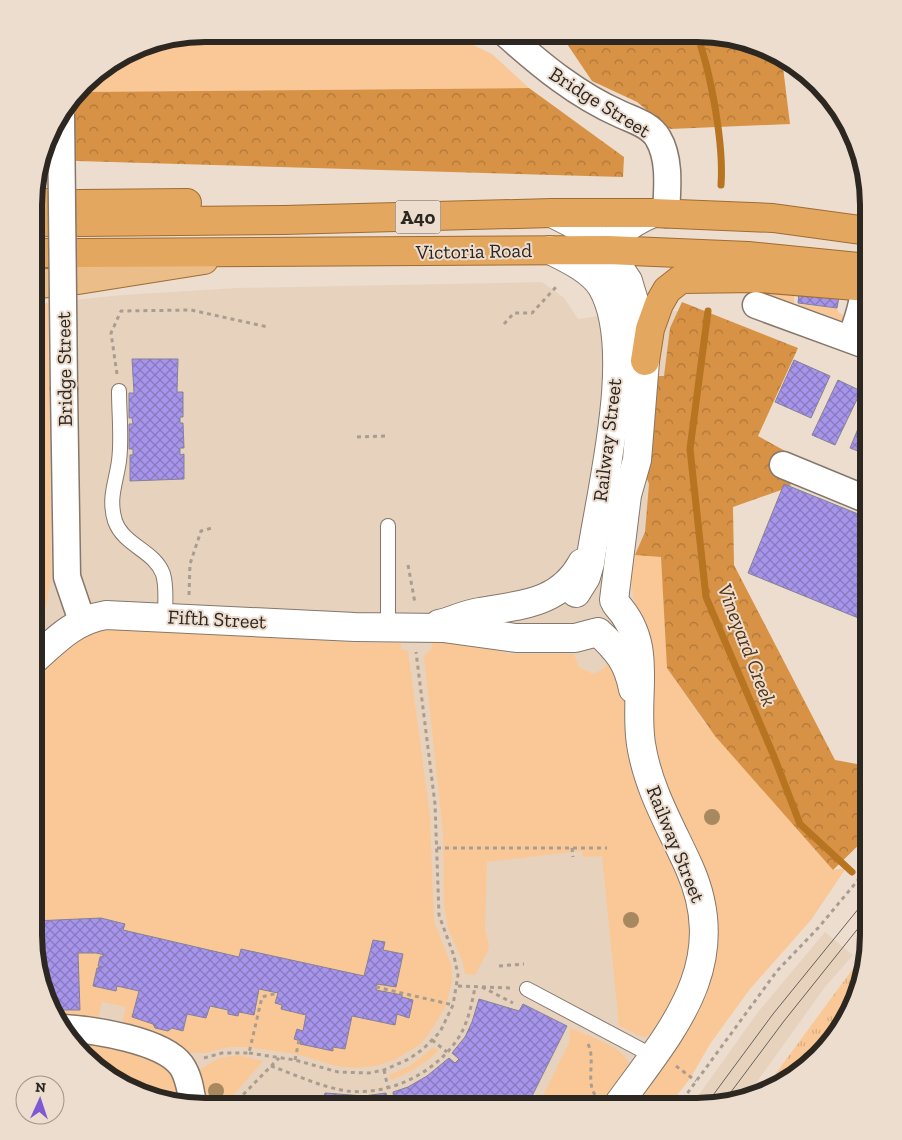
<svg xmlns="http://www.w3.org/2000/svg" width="902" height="1140" viewBox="0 0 902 1140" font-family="'Zilla Slab',serif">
  <defs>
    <pattern id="forest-crowns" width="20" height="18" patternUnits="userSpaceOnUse" patternTransform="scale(1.25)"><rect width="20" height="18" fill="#d79245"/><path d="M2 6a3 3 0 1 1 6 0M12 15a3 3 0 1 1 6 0" fill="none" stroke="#af7739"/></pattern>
    <pattern id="park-tufts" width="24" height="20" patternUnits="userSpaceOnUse" patternTransform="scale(1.25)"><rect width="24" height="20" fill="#fac896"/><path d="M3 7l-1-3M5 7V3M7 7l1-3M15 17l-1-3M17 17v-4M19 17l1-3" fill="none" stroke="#d6ac81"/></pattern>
    <pattern id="building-cross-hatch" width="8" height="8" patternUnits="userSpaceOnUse" patternTransform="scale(1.25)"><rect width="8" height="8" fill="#a794eb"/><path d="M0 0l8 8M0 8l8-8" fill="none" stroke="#8879be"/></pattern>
  </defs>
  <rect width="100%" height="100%" fill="#edddcf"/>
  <g fill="#e7d2be">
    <polygon points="542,282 564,298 578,319 646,309 688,312 689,696 704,722 833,870 846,868 761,971 664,1106 194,1106 110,1077 34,934 35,304 122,295 236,288"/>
    <polygon points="825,932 853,955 825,987 749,1093 707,1106 691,1106 758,1012"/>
  </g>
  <g fill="#fac896">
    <polygon points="206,34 450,34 492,54 529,88 80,92 93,76 150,43"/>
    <polygon points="770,294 794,296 794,304 837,308 838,312 844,316 841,327 770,298"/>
    <polygon points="48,303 51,576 46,608 34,633 35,304"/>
    <polygon points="635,555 661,556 667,668 704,722 833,870 846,868 811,920 750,989 710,1044 691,1077 669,1106 631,1106 699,1005 712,968 654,738 647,637 635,604 631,580"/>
    <path d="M118 627 357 643H401V649L408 651 430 816 434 921 451 964 452 973V982L445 1008 428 1035 418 1046 396 1059 376 1066 354 1068 336 1066 296 1054 247 1047H229L205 1053H190L121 1028 126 1007 102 1002 97 1023 57 1020 34 934V678C60 655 83 631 118 627Z"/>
    <polygon points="432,643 467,643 510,654 574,654 579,667 593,674 603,669 612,659 623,683 636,777 684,885 693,926 682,989 653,1035 643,1037 619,1026 602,856 583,857 582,851 487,862 485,930 489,944 488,951 475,975 465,974 462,960 448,928 444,905 443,833 424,656 431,649"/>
    <path d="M570 1028C586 1035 628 1048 630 1067L605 1106H538L569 1043Z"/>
    <polygon points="72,1036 102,1040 174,1068 184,1102 110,1077"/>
    <path d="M434 1047 438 1051C425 1064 409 1073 391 1080L389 1075 410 1066Z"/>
    <polygon points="239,1055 263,1061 224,1106 202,1106 199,1070 219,1058"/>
  </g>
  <g fill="url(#forest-crowns)">
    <polygon points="561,35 719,35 782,59 790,124 670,129 637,102 592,81"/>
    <polygon points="529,88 624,157 623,177 43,160 57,120 80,92"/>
    <polygon points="682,302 798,348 758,436 796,457 790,487 733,507 734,565 835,760 868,766 868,836 833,870 715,736 667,668 661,557 635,555 645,532 649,484 642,466 649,376 664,376 670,328"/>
  </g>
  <polygon fill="url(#park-tufts)" points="866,951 839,1030 782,1083 765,1088"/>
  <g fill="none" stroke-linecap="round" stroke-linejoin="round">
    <g stroke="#b77421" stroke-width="7">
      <path d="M697 35C711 73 724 145 721 185"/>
      <polyline points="708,311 690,449 706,597 773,754 800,824 852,872"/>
      <polyline points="816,1052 822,1043 827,1041"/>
    </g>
  </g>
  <g fill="url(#building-cross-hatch)" stroke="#848293">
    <polygon points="799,293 839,297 837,308 798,303"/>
    <polygon points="132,359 178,359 177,392 183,392 183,417 180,417 180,423 183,423 184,448 180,448 180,455 184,454 184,479 130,481 130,455 133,455 133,449 129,449 129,424 133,424 132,418 129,418 129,393 134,393"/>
    <polygon points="794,360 830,376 811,418 775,402"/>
    <polygon points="838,380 861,391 835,445 812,435"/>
    <polygon points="867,407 868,408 868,455 850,448"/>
    <polygon points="784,484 868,518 868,622 748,573"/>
    <polygon points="101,918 125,924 123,930 239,957 241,949 364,976 373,940 385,942 383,950 403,954 396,987 377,984 376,990 402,995 402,997 413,1000 409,1018 397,1014 395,1025 352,1016 345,1049 333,1047 333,1051 300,1044 301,1041 294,1039 297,1029 303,1031 306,1015 281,1009 282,1005 275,1003 278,993 259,989 254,1015 239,1012 238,1016 228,1014 228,1010 210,1006 206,1018 187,1014 183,1031 172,1028 168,1031 155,1028 153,1024 132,1017 139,991 117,986 116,991 93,986 97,968 102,967 98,966 100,957 105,955 96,953 78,953 80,1010 54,1010 34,934 34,921"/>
    <polygon points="479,999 519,1011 523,1004 567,1026 527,1106 308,1106 310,1097 323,1100 325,1093 364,1096 386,1093 389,1103 394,1102 393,1092 408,1087 427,1076 449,1058 455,1063 459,1059 452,1053 465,1037 472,1022"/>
  </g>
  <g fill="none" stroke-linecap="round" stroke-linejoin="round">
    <defs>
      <g id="service">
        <path d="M119 391C119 414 122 438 119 461 116 483 108 498 115 521 124 546 154 550 163 574 167 587 165 603 165 616"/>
        <polyline points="388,526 388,627"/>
        <polyline points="527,989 653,1056"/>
      </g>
      <g id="minor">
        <path d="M507 35C542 66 577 95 620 114 633 120 651 125 658 138 671 160 667 190 666 214"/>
        <polyline points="756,305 868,346"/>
        <path d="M851 339C857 319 874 284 853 268"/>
        <polyline points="64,390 67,577 82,621"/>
        <polyline points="783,465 868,500"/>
        <path d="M64 1028C94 1030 162 1040 181 1065 189 1076 191 1092 193 1105"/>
      </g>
      <g id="tertiary">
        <polyline points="552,213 587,231 601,241 628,281 640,321 645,361 637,460 627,495 614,600"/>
        <path d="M550 250C568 259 592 270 602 287 638 350 600 492 590 563L586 577 576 593"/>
        <path d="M602 264C609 237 628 224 653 213"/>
        <path d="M616 604C655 646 633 692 641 744 648 789 671 827 689 867 733 965 671 1031 617 1106"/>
        <path d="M439 624C453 621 465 614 480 612 520 605 560 604 582 563"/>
        <path d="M598 632C618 650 628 663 633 689"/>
        <path d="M34 660C56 640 75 620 106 615L355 627 443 628 516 638H575L594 633"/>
      </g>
      <g id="primary">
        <polyline points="78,280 204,260"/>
        <polyline points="35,284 49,283"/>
      </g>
      <g id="trunk">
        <polyline points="35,202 47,203"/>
        <polyline points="79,204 187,203"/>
        <polyline points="79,222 284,220 552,213 653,213 773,218 868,231"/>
        <polyline points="35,223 47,222"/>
        <polyline points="35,253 48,253"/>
        <polyline points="79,253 608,250 748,256 868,268"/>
        <polyline points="645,361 650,329 659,304 667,290 681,279 758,278 868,287"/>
      </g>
    </defs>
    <use href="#service" stroke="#85776a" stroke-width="16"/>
    <use href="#minor" stroke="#85776a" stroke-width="29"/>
    <use href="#tertiary" stroke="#85776a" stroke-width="30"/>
    <use href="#primary" stroke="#9f6c31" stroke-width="30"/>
    <use href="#trunk" stroke="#9f6c31" stroke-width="30"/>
    <g stroke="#a99d91" stroke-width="3" stroke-dasharray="4 4" stroke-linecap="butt">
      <polyline points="504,324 514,313 532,313 556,287"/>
      <polyline points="117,374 111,333 121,311 191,310 268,327"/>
      <polyline points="357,437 387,436"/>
      <polyline points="408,565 415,603"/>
      <polyline points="189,595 190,564 201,531 212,528"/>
      <polyline points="34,692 42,684"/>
      <polyline points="437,848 607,848"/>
      <polyline points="572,848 573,857"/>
      <polyline points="499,966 524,964"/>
      <polyline points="458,986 510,988"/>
      <polyline points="376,987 453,1005"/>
      <polyline points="482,987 513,1003"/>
      <polyline points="432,1040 447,1052"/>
      <path d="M588 1044C596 1059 585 1083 596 1096"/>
      <polyline points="249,1053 295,1060 338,1072 369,1073 384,1070 409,1059 423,1049 440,1032 453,1005 458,975 454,956 439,915 435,804 416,652"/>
      <polyline points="204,1058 222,1053 249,1053 262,997 278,993"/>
      <polyline points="295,1060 299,1040"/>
      <path d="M271 1066C296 1075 321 1087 347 1091 389 1096 436 1073 459 1037 468 1023 472 1003 475 987"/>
      <polyline points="676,1066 696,1081"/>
      <polyline points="384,1070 388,1088"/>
      <polyline points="244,1096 283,1106"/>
      <polyline points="232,1106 279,1058"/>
      <polyline points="678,1106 777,971 819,927 868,868"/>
    </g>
    <use href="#service" stroke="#fff" stroke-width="14"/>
    <use href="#minor" stroke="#fff" stroke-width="26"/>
    <use href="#tertiary" stroke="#fff" stroke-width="28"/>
    <use href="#primary" stroke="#ebbd88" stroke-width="28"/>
    <use href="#trunk" stroke="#e4a760" stroke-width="28"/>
    <g stroke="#696158" stroke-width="1">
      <polyline points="725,1100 784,1021 868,916"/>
      <polyline points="705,1106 773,1014 868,897"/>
    </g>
    <defs>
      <polyline id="minor-bridge" points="61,114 64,390"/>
    </defs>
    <use href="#minor-bridge" stroke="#85776a" stroke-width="29" stroke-linecap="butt"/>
    <use href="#minor-bridge" stroke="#fff" stroke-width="26"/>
  </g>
  <g fill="#a8885f">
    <circle cx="712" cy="817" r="8"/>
    <circle cx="631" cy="920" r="8"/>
    <circle cx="216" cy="1091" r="8"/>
  </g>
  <g text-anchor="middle" stroke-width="4" stroke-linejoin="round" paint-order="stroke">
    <rect fill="#edddcf" stroke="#665e55" stroke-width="1" x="395.5" y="200.5" width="45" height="33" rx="4"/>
    <g font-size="19" font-weight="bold" fill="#2c2721">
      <text x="418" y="224">A40</text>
    </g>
    <g font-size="20" fill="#2c2721" stroke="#edddcf">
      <text transform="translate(600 102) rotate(32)" y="7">Bridge Street</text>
      <text transform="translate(474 251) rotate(-1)" y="7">Victoria Road</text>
      <text transform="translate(64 369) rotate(-91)" y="7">Bridge Street</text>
      <text transform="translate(607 440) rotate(-83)" y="7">Railway Street</text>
      <text transform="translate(217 619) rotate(3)" y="7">Fifth Street</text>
      <text transform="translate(676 844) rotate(68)" y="7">Railway Street</text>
    </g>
    <g font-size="21" font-style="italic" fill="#513414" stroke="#edddcf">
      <text transform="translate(747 645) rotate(69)" y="7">Vineyard Creek</text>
    </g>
  </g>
  <path d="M0 0H902V1140H0ZM205 42H697A163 163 0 0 1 860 205V935A163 163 0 0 1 697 1098H205A163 163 0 0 1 42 935V205A163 163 0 0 1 205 42Z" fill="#edddcf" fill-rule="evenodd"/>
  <path fill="none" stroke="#2c2721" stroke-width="6" d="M205 42H697A163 163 0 0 1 860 205V935A163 163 0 0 1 697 1098H205A163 163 0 0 1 42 935V205A163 163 0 0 1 205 42Z"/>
  <g transform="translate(40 1100) rotate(3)"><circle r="24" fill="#edddcf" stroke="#a09489"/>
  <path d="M0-4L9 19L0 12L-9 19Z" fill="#7d59d4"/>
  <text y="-8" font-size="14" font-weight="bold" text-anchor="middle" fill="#2c2721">N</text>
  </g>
</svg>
